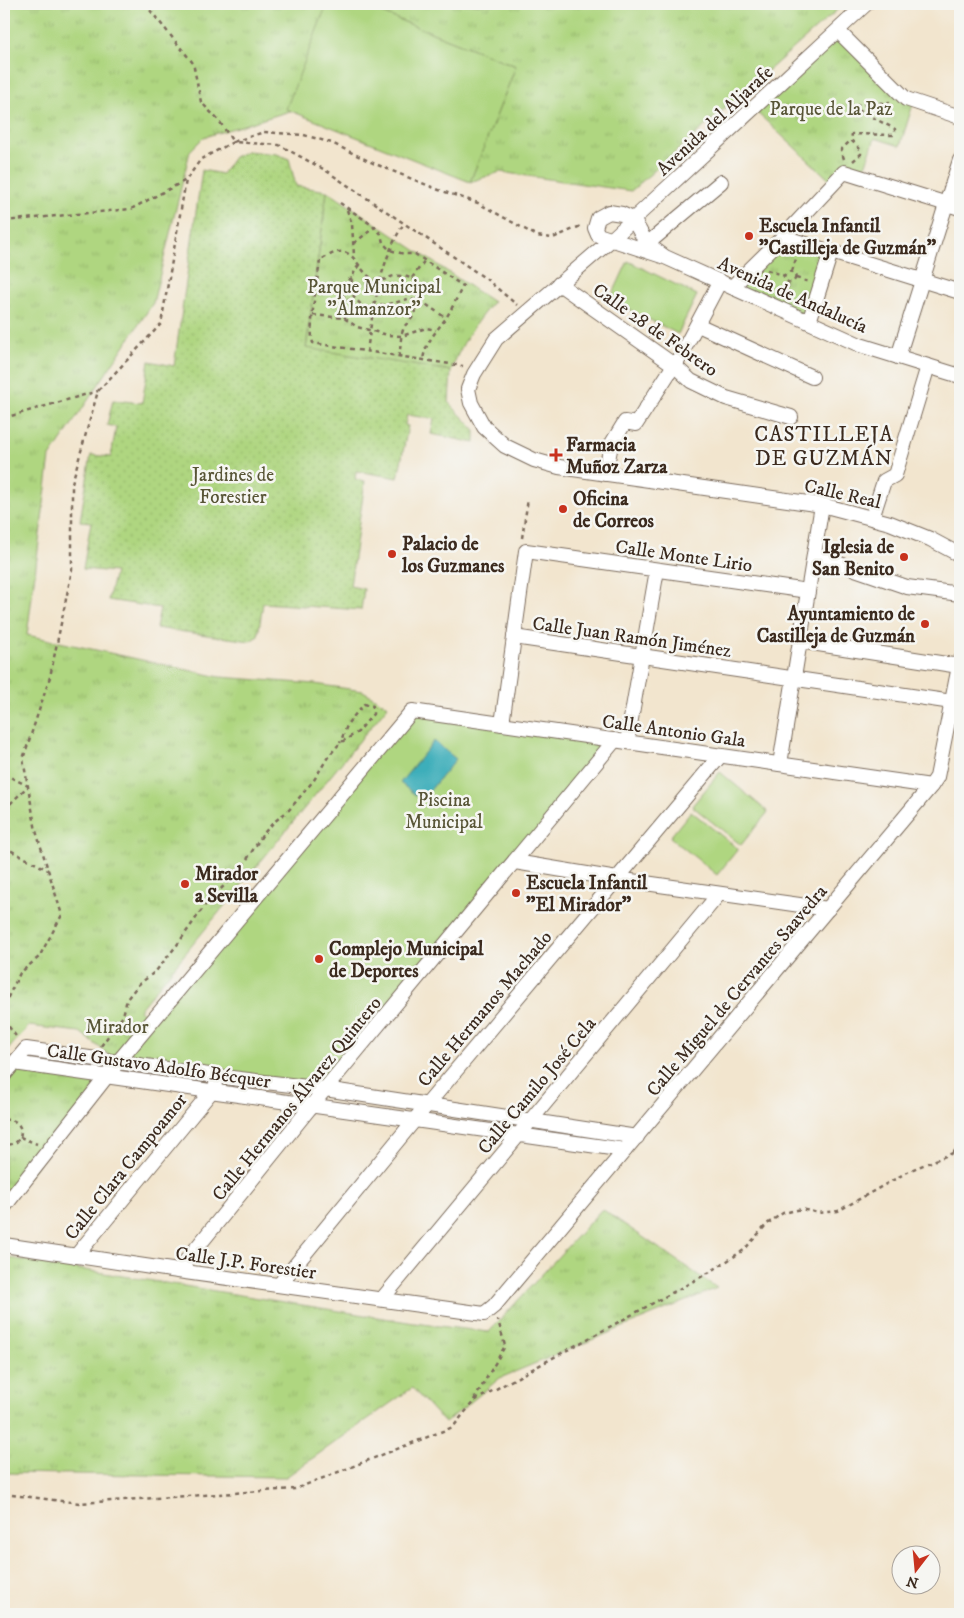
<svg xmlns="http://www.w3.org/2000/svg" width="964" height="1618" viewBox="0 0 964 1618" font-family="'IM FELL DW Pica',serif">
  <defs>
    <pattern id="grass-tufts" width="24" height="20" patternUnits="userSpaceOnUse" patternTransform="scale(1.25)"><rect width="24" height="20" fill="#afd680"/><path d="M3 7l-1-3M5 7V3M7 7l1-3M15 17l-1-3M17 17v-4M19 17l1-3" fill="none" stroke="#97b86e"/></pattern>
    <pattern id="garden-dots" width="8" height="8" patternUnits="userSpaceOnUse" patternTransform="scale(1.25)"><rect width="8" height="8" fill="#afd680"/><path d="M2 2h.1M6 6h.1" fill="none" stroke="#97b86e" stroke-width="1.8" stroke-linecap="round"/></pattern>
  </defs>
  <rect width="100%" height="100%" fill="#f6f6f2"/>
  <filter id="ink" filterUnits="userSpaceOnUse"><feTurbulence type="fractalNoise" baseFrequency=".02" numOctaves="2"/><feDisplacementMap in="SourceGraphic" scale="10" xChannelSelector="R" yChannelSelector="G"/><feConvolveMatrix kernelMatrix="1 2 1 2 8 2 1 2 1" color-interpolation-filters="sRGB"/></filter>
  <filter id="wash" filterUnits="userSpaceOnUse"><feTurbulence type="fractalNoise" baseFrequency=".0096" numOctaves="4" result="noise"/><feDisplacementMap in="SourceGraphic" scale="20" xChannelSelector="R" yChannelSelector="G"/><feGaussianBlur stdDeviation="1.12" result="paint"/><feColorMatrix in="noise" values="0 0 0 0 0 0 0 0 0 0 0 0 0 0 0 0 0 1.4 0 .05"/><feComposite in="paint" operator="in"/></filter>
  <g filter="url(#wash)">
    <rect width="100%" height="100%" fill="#f2e5ce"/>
    <g fill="url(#grass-tufts)" stroke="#75804f">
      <polygon points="4,4 328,4 290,111 204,137 190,151 153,303 50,457 27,635 220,677 315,684 363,691 388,706 139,1010 152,1021 118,1062 80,1032 29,1026 4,1054"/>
      <polygon points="359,4 844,4 631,191 500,172 470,182 516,66"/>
      <polygon points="838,31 914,101 900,146 875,138 861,178 844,172 833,183 753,109"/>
      <path d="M327 191 493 302C475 322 460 346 451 371L306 349Z"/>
      <polygon points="783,237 831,252 809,322 732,287"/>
      <polygon points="14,1063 107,1076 4,1207 4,1075"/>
      <polygon points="602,1209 717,1288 500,1378 445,1423 412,1388 286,1477 4,1473 4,1257 414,1323 489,1332"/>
    </g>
    <polygon fill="url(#garden-dots)" stroke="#75804f" points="247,151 277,154 289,159 296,186 327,191 306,348 451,371 449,403 475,430 475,443 431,434 434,419 407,415 405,425 408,426 398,478 356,471 355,479 365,481 350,586 364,589 361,610 263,603 258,636 250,641 156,628 160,608 108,600 115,572 83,569 91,522 80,521 91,455 111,457 116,427 107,425 113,400 142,403 149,361 174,366 202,170 222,174 234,157"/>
    <g fill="#afd680" stroke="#75804f">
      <polygon points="327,4 359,4 516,66 470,182 286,109"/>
      <polygon points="628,261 697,295 678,334 610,300"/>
      <polygon points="412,711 615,740 325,1089 118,1062"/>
      <polygon points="720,772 768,812 741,845 692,806"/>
      <polygon points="691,811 738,849 717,875 670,837"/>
    </g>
    <polygon fill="#3eaeba" stroke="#3c6c6c" points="434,741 456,759 422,800 400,783"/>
  </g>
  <g filter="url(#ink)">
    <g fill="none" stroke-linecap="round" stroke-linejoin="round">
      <defs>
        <g id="street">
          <polyline points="866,4 612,239 496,339 474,374 468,389 471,403 484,427 505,446 534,460 559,467 822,505 890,523 930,539 960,555"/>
          <polyline points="838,31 906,99 960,117"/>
          <polyline points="783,237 960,292"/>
          <polyline points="647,244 721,182"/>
          <polyline points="665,257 647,244 633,219 622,214 609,212 598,218 595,228 598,235 665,257 860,345 960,376"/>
          <polyline points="559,284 674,365 691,381 726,398 791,417"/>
          <polyline points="732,287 783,237 844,172 960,208"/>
          <polyline points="809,322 831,252"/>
          <polyline points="698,325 812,377"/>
          <polyline points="898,357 960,160"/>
          <polyline points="675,366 720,281"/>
          <polyline points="605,474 611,445 625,422 636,424 674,365"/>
          <polyline points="872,518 884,481 895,475 928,366"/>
          <polyline points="814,555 907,587 960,594"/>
          <polyline points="514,637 952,702"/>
          <polyline points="799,641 959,666"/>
          <polyline points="502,724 526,551 808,591"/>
          <polyline points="627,742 657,570"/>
          <polyline points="780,764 822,505"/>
          <polyline points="515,862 617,879 828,909"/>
          <polyline points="14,1063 625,1150"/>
          <polyline points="4,1075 26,1049 223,1077 325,1089 637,1137"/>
          <polyline points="4,1207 118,1062 412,711 931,786"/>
          <polyline points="4,1245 178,1271 484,1314 494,1306 931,786 937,777 960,661"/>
          <polyline points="76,1256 215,1087"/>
          <polyline points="178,1271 325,1089 615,740"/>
          <polyline points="279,1285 426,1106 720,756"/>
          <polyline points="382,1299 719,894"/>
        </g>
      </defs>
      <use href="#street" stroke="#7b6b5c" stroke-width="16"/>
      <g stroke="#7b6b5c" stroke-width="2.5" stroke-dasharray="4 4" stroke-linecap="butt">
        <polyline points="145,4 193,63 201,102 220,122 233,142 264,132 304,135 332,143 373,163 439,190 478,203 537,236 553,238 583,225"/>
        <polyline points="844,159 841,150 851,140"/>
        <polyline points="853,161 861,154 861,150 851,140 852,134 893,135 895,132 895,129 858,110 856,108 858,105 890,102"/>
        <path d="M340 203 375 227 381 234 383 243 390 250 404 254H415L463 286C457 297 452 309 446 318 436 332 425 343 423 360"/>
        <polyline points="347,210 352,224 354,256"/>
        <polyline points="4,221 131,209 186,180 201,159 233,142 279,145 325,170 485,278 517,305"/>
        <polyline points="354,243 375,227"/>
        <path d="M359 265C355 270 353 274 352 280 348 293 356 299 364 308"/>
        <polyline points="767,270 785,276"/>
        <polyline points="792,271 797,256"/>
        <circle cx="790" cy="277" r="5.5"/>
        <polyline points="352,278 348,280 338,291 351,303 357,310"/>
        <polyline points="412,278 425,260"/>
        <polyline points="796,278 809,282"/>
        <polyline points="785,296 789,282"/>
        <polyline points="313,315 344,318 357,327 388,335 402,336 426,328 436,330"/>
        <polyline points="344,318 351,311 394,303 408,299 421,301 446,318"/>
        <path d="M367 352C373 308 380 262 404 223"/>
        <path d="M399 357C401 348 400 338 403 330 404 325 409 322 412 318 417 308 420 295 417 284 415 277 401 275 394 276 389 277 384 281 379 280 358 279 358 245 334 253 329 255 325 258 320 260 318 279 308 326 313 343L319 344 463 366"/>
        <polyline points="4,418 98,391"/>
        <polyline points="522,538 528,499"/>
        <polyline points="4,774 28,786 4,810"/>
        <polyline points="4,847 48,870"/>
        <polyline points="4,1005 20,973 39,957 62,915 36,831 23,759 50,677 72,570 72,483 98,391 161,324 186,180"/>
        <polyline points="4,1020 18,1039"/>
        <polyline points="101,1046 123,1016 127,999 138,985 156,971 177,945 208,901 227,883 244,864 263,834 274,822 289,810 314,780 328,757 340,743 358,732 373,714 373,706 364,704 348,723 340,743"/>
        <path d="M4 1120C27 1116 26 1149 4 1144"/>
        <polyline points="20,1137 37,1144"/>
        <polyline points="953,1153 960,1145"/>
        <polyline points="474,1400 505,1346 498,1320"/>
        <polyline points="4,1494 79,1503 295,1489 453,1427 474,1401 710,1272 744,1250 767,1224 783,1213 802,1209 818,1213 838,1211 911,1170 953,1153 960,1158"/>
      </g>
      <use href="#street" stroke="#fff" stroke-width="14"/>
    </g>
  </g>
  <g fill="#c8321e" stroke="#f6f6f2" stroke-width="2">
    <circle cx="749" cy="236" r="5"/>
    <path d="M553.5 447.5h5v5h5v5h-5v5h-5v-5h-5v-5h5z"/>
    <circle cx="563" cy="509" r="5"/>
    <circle cx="392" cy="554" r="5"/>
    <circle cx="904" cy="557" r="5"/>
    <circle cx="925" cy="624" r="5"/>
    <circle cx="185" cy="884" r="5"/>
    <circle cx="516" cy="893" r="5"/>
    <circle cx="319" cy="959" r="5"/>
  </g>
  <g text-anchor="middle" stroke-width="5" stroke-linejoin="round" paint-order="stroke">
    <g font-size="19" fill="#585536" stroke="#f6f6f2">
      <text x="831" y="115">Parque de la Paz</text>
      <text x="374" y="293">Parque Municipal<tspan x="374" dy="22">"Almanzor"</tspan></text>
      <text x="233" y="481">Jardines de<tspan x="233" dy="22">Forestier</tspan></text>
      <text x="444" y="806">Piscina<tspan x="444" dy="22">Municipal</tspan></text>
      <text x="117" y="1033">Mirador</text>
    </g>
    <g font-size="19" fill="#3b2a1e" stroke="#f6f6f2">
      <text transform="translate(714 120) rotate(-43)" y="7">Avenida del Aljarafe</text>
      <text transform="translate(793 294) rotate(24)" y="7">Avenida de Andalucía</text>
      <text transform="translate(656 329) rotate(35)" y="7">Calle 28 de Febrero</text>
      <text transform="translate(843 493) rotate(13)" y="7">Calle Real</text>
      <text transform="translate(684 555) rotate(8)" y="7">Calle Monte Lirio</text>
      <text transform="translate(632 636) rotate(8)" y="7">Calle Juan Ramón Jiménez</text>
      <text transform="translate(674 730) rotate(8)" y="7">Calle Antonio Gala</text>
      <text transform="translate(736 990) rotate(-50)" y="7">Calle Miguel de Cervantes Saavedra</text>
      <text transform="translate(484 1008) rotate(-50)" y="7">Calle Hermanos Machado</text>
      <text transform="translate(159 1065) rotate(8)" y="7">Calle Gustavo Adolfo Bécquer</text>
      <text transform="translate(536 1085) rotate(-50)" y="7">Calle Camilo José Cela</text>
      <text transform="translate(296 1098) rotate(-51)" y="7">Calle Hermanos Álvarez Quintero</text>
      <text transform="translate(125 1166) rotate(-51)" y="7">Calle Clara Campoamor</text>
      <text transform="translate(246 1262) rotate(8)" y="7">Calle J.P. Forestier</text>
    </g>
    <g font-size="19" font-weight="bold" fill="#3b2a1e" stroke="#f6f6f2" text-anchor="start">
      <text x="759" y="232">Escuela Infantil<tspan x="759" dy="22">"Castilleja de Guzmán"</tspan></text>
      <text x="566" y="451">Farmacia<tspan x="566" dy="22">Muñoz Zarza</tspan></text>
      <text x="573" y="505">Oficina<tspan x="573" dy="22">de Correos</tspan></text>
      <text x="402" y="550">Palacio de<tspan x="402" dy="22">los Guzmanes</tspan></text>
      <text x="894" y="553" text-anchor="end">Iglesia de<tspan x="894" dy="22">San Benito</tspan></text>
      <text x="915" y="620" text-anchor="end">Ayuntamiento de<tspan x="915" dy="22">Castilleja de Guzmán</tspan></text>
      <text x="195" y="880">Mirador<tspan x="195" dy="22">a Sevilla</tspan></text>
      <text x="526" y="889">Escuela Infantil<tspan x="526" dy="22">"El Mirador"</tspan></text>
      <text x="329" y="955">Complejo Municipal<tspan x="329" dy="22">de Deportes</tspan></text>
    </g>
    <g font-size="21" letter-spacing="1" fill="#3b2a1e" stroke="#f6f6f2">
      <text x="824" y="441">CASTILLEJA<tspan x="824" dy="24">DE GUZMÁN</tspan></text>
    </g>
  </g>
  <rect width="964" height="1618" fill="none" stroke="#f6f6f2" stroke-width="20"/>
  <g transform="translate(916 1570) rotate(196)"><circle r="24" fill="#f6f6f2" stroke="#aba49d"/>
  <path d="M0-4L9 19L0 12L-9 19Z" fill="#c8321e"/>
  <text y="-8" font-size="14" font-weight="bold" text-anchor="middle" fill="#3b2a1e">N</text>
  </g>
</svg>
